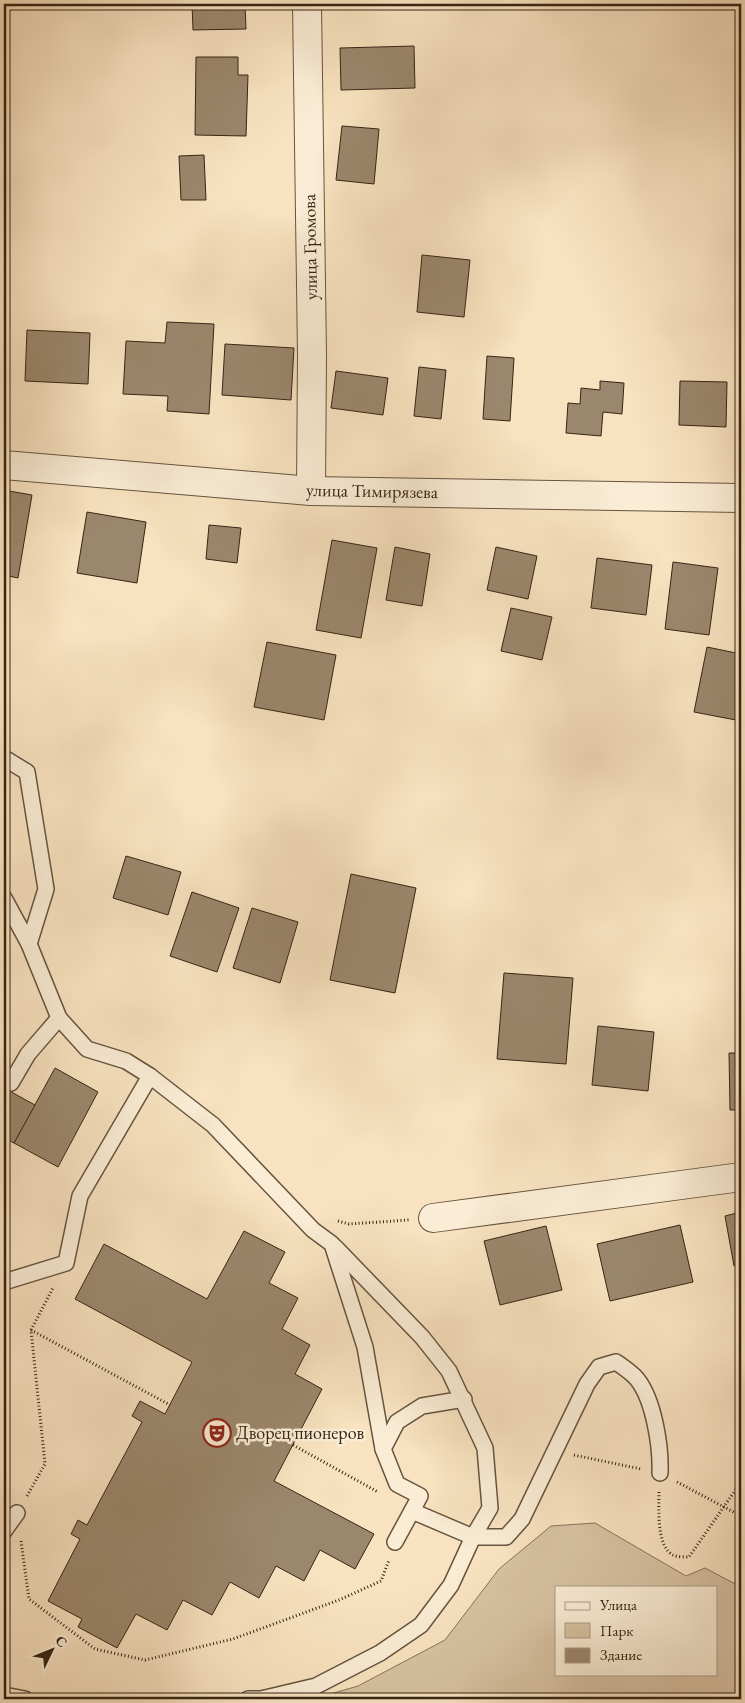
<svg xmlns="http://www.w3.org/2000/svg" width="745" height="1703" viewBox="0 0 745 1703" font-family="'EB Garamond',serif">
  <rect width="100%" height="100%" fill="#f8e2bf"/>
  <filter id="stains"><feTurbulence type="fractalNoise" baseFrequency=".004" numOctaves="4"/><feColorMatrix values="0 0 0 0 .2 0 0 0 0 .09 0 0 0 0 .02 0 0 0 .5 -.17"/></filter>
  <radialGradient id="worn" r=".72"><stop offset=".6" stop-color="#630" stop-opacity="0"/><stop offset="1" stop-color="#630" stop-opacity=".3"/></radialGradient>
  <path fill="#d7c2a2" stroke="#86745b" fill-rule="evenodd" d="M595 1523 686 1576 705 1568 741 1587V1699H313L358 1686 445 1640 499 1569 551 1526ZM556 1587H716V1674H556Z"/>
  <g fill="#9b876d" stroke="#362514">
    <polygon points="192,4 245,4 246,29 193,30"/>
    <polygon points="414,46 415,88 341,90 340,48"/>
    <polygon points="196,57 238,57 238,75 248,75 246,136 195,135"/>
    <polygon points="342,126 379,129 374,184 336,180"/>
    <polygon points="204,155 206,200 181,200 179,156"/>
    <polygon points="422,255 470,260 464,317 417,312"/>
    <polygon points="167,322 214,324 209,414 167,411 168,396 123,394 126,341 165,343"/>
    <polygon points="27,330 90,333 88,384 25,381"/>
    <polygon points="225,344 294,348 291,400 222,395"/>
    <polygon points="487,356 514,358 510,421 483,419"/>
    <polygon points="419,367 446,370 441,419 414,416"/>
    <polygon points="336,371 388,378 383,415 331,408"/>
    <polygon points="600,381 624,383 622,414 603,412 601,436 566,433 568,403 580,404 581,388 600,390"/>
    <polygon points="680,381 727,382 726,427 679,425"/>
    <polygon points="9,491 32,495 18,578 4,575 4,518"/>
    <polygon points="87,512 146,522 137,583 77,573"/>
    <polygon points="209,525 241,528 237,563 206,559"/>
    <polygon points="332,540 377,548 361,638 316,630"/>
    <polygon points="395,547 430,554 422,606 386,600"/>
    <polygon points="496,547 537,556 528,599 487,590"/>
    <polygon points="597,558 652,565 646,615 591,608"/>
    <polygon points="673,562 718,568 709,635 665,629"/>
    <polygon points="511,608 552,617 542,660 501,651"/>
    <polygon points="267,642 336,655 324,720 254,707"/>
    <polygon points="707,647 741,654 741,721 694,712"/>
    <polygon points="126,856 181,872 168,915 113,898"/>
    <polygon points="351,874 416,888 395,993 330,980"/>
    <polygon points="192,892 239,908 217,972 170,956"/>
    <polygon points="252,908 298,922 280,983 233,968"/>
    <polygon points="504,973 573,978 566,1064 497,1059"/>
    <polygon points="598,1026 654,1032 648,1091 592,1085"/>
    <polygon points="729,1053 741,1053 741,1110 730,1110"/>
    <polygon points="55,1068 98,1092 58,1167 14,1143"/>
    <polygon points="4,1088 35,1105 14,1143 4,1138"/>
    <polygon points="741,1212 741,1265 734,1266 725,1216"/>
    <polygon points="680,1225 693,1282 610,1301 597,1244"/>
    <polygon points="546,1226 562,1290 500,1305 484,1241"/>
    <polygon points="244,1231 285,1252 269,1283 298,1298 282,1329 310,1345 295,1374 322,1389 274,1481 374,1534 355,1569 320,1550 304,1581 276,1566 259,1598 230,1582 212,1615 183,1600 167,1630 136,1614 117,1648 78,1627 82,1619 48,1601 80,1539 71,1534 78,1520 87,1525 142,1422 132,1416 140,1401 165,1414 192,1362 75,1299 104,1244 207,1299"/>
  </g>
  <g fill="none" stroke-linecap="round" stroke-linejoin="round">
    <defs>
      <g id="service">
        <polyline points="4,758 27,772 46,889 29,944"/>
        <polyline points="4,898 29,944 59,1018 87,1049 126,1061 150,1076 213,1125 313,1230 332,1244 365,1347 383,1449 397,1484 420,1496 395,1542"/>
        <polyline points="11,1083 28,1054 59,1018"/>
        <polyline points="4,1282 66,1263 80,1196 150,1076"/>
        <polyline points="383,1449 397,1422 422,1406 464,1399"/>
        <path d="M412 1511 473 1537H506L522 1519 587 1384 599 1367 616 1362C623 1367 632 1373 637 1379 654 1400 661 1447 660 1473"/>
        <polyline points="4,1531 17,1513"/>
        <polyline points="4,1695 25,1699"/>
        <polyline points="248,1699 261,1699 316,1686 380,1653 421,1625 451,1585 473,1537 490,1508 485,1448 449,1371 422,1337 335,1247"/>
      </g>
      <g id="minor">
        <polyline points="307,4 312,355 311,491"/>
        <polyline points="4,465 311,491 741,498"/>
        <polyline points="433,1218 741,1177"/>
      </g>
    </defs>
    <use href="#service" stroke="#66543f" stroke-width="18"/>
    <use href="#minor" stroke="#66543f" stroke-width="30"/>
    <g stroke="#362514" stroke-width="3" stroke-dasharray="1 2.5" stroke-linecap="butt">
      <polyline points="338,1221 349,1224 409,1220"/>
      <polyline points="31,1330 170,1405"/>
      <polyline points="293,1445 378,1492"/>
      <polyline points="574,1455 641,1469"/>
      <polyline points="677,1482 741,1516"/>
      <path d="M659 1492C659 1508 656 1546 673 1555 677 1557 685 1557 689 1557L741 1482"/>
      <polyline points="27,1496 45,1464 31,1330 53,1288"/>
      <polyline points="21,1541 29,1599 95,1649 145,1660 233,1639 339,1600 381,1581 389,1560"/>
    </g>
    <use href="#service" stroke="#faecd5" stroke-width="15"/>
    <use href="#minor" stroke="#faecd5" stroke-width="28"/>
  </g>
  <defs>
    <symbol id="theatre-ring" viewBox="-11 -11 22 22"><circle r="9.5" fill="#faecd5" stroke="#8f2418" stroke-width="1.5"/><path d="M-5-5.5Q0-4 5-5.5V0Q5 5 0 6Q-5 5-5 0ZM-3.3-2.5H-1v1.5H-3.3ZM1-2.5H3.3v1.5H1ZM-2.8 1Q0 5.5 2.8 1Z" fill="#8f2418"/></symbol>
  </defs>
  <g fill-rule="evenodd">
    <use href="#theatre-ring" x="201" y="1417" width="32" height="32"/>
  </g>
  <g text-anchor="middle" stroke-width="5" stroke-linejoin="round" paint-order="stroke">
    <g font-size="18" fill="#362514" stroke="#faecd5">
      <text transform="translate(310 247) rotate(-91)" y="6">улица Громова</text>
      <text transform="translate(372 491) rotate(1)" y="6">улица Тимирязева</text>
    </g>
    <g font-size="18" fill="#362514" stroke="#faecd5" text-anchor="start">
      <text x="236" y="1439">Дворец пионеров</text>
    </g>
  </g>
  <rect width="745" height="1703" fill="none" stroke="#f8e2bf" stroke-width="20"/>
  <rect x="5" y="5" width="735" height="1693" fill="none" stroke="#362514" stroke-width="2.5"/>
  <rect x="10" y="10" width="725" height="1683" fill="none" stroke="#362514"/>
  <rect x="555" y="1586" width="162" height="90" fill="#faecd5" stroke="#ac9c88"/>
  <rect x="565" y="1602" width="25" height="8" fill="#faecd5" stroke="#ac9c88"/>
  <text x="600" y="1610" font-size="15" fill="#362514">Улица</text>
  <rect x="565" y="1623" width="25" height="15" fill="#d7c2a2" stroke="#ac9c88"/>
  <text x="600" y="1636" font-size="15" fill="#362514">Парк</text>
  <rect x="565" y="1648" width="25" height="15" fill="#9b876d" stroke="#ac9c88"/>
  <text x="600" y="1660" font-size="15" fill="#362514">Здание</text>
  <g transform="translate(52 1650) rotate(47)" stroke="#faecd5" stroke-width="4" paint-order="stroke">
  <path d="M0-4L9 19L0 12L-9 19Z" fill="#362514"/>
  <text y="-8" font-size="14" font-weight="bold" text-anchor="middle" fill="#362514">С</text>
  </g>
  <rect width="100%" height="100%" filter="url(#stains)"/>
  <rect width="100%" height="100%" fill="url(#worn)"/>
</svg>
